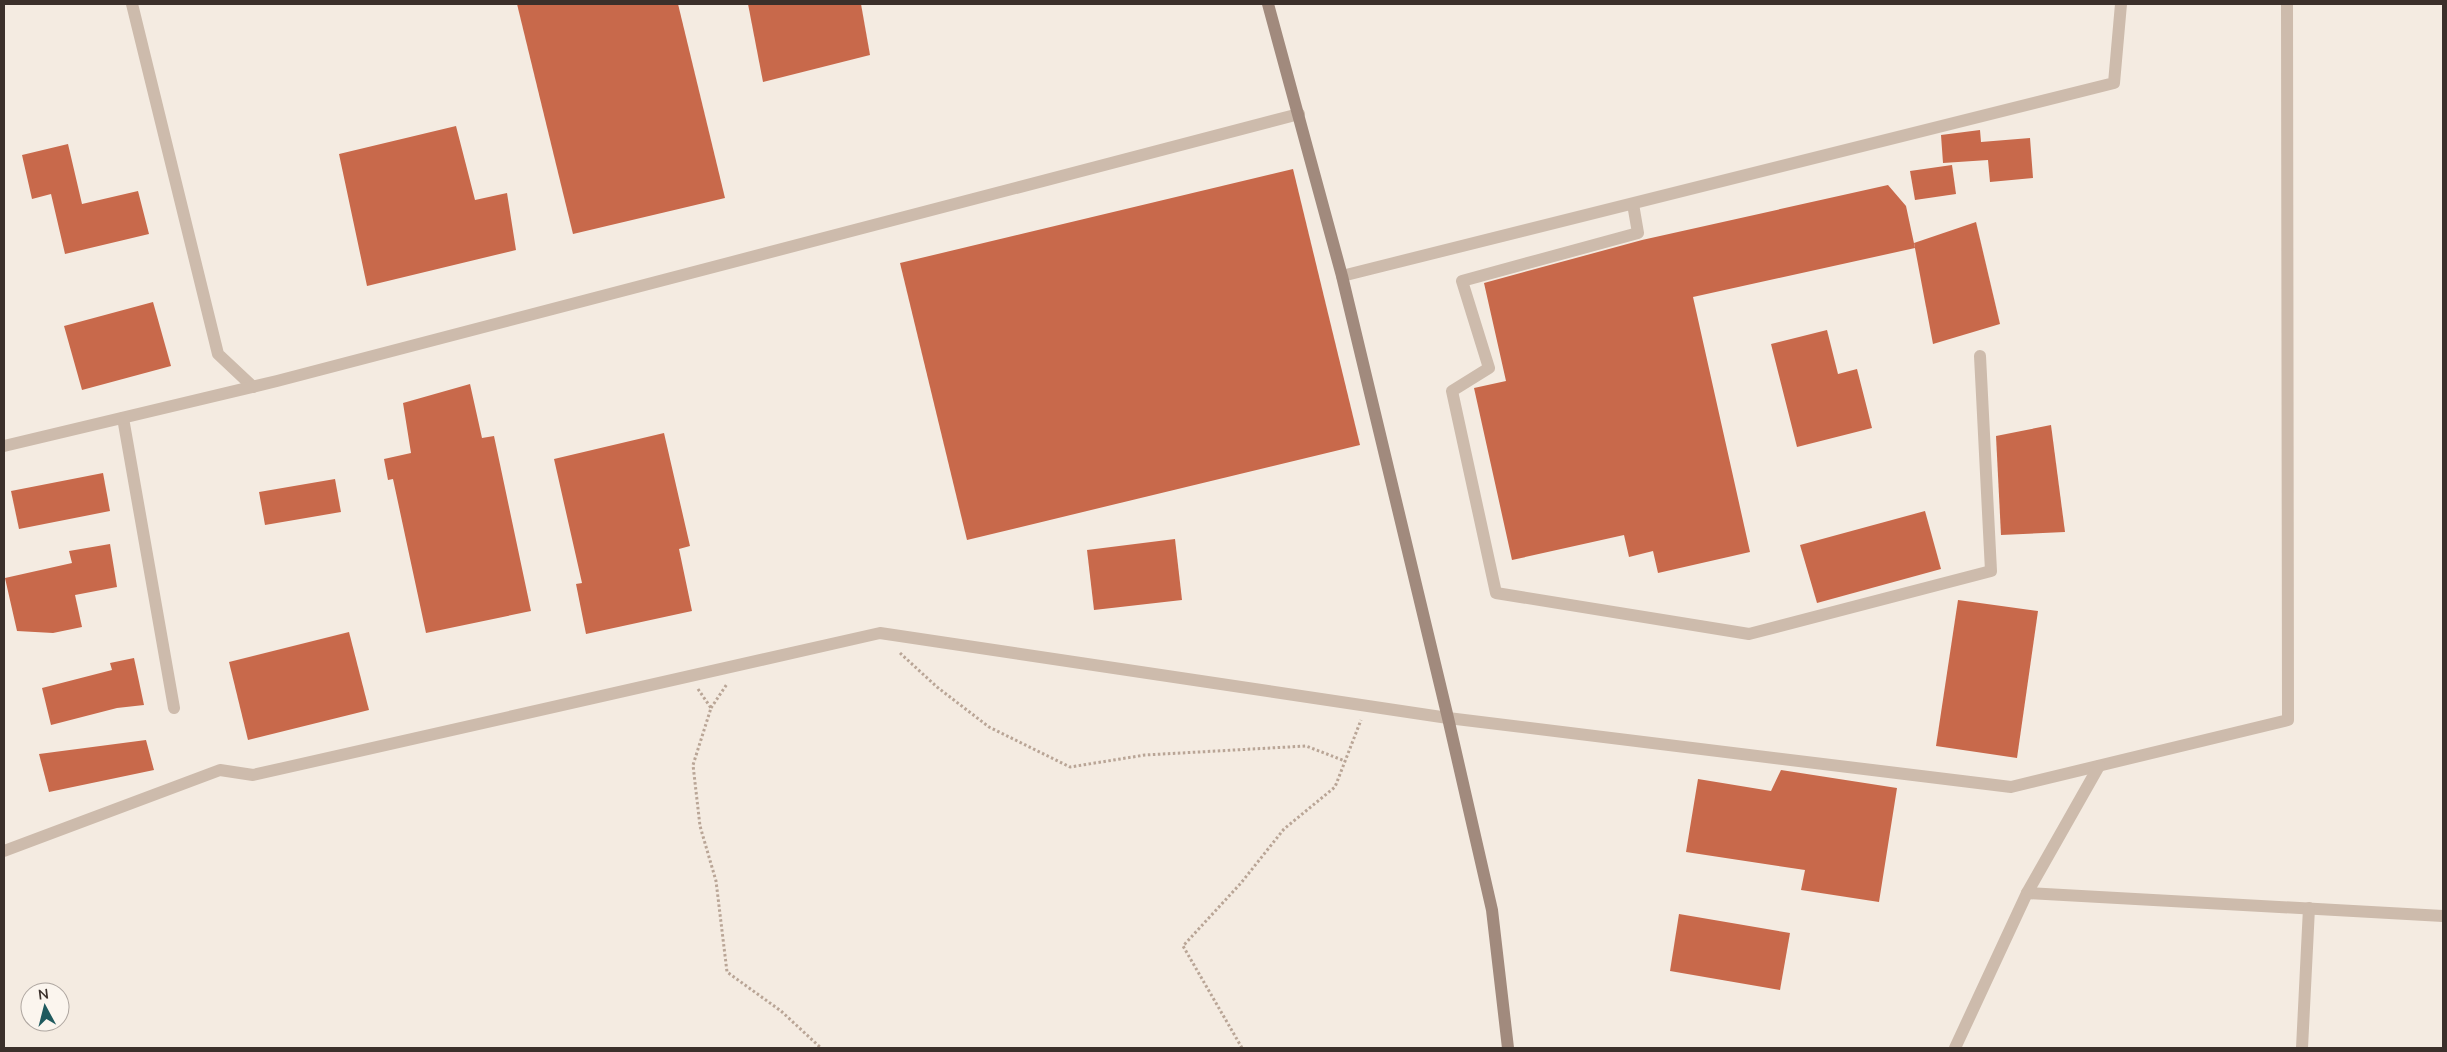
<svg xmlns="http://www.w3.org/2000/svg" width="2447" height="1052" viewBox="0 0 2447 1052" font-family="Mulish,sans-serif">
  <rect width="100%" height="100%" fill="#f4ebe1"/>
  <g fill="#c8694b">
    <polygon points="517,4 678,4 725,198 573,234"/>
    <polygon points="748,4 861,4 870,55 763,82"/>
    <polygon points="456,126 475,200 507,193 516,250 367,286 339,154"/>
    <polygon points="1980,130 1981,142 2030,138 2033,178 1990,182 1988,160 1943,163 1941,135"/>
    <polygon points="68,144 82,204 138,191 149,234 65,254 51,194 32,199 22,155"/>
    <polygon points="1952,165 1956,194 1915,200 1910,171"/>
    <polygon points="1293,169 1360,445 967,540 900,263"/>
    <polygon points="1888,185 1906,206 1915,248 1693,297 1750,552 1658,573 1653,551 1629,557 1624,535 1512,560 1474,388 1506,381 1484,283 1642,240"/>
    <polygon points="1976,222 2000,324 1933,344 1914,243"/>
    <polygon points="153,302 171,366 82,390 64,326"/>
    <polygon points="1827,330 1838,374 1857,369 1872,428 1797,447 1771,344"/>
    <polygon points="470,384 482,438 494,436 531,611 426,633 393,479 388,480 384,459 411,453 403,403"/>
    <polygon points="2051,425 2065,532 2001,535 1996,436"/>
    <polygon points="664,433 690,546 679,549 692,611 586,634 576,584 582,583 554,459"/>
    <polygon points="103,473 110,511 19,529 11,491"/>
    <polygon points="335,479 341,512 265,525 259,492"/>
    <polygon points="1925,511 1941,569 1817,603 1800,545"/>
    <polygon points="1175,539 1182,600 1094,610 1087,550"/>
    <polygon points="110,544 117,587 75,595 82,627 53,633 17,631 5,578 72,563 69,551"/>
    <polygon points="1958,600 2038,611 2017,758 1936,746"/>
    <polygon points="349,632 369,710 248,740 229,662"/>
    <polygon points="134,658 144,705 117,708 51,725 42,688 112,670 110,663"/>
    <polygon points="146,740 154,770 49,792 39,754"/>
    <polygon points="1781,770 1897,788 1879,902 1801,890 1805,870 1686,852 1698,779 1771,791"/>
    <polygon points="1679,914 1790,933 1780,990 1670,971"/>
  </g>
  <g fill="none" stroke-linecap="round" stroke-linejoin="round">
    <g stroke="#b9a596" stroke-width="3" stroke-dasharray="2.5 2.5" stroke-linecap="butt">
      <polyline points="900,653 937,687 989,727 1070,767 1145,755 1306,746 1345,761"/>
      <polyline points="698,689 711,708 693,765 700,826 716,881 727,972 781,1011 821,1048"/>
      <polyline points="711,708 727,684"/>
      <polyline points="1242,1048 1183,946 1241,883 1284,829 1335,787 1361,720"/>
    </g>
    <g stroke="#cdbbac" stroke-width="12">
      <polyline points="132,4 218,354 253,387"/>
      <polyline points="1633,204 1638,233 1462,281 1489,368 1452,391 1496,593 1749,634 1991,571 1980,356"/>
      <polyline points="1342,276 2114,83 2121,4"/>
      <polyline points="123,418 174,708"/>
      <polyline points="4,446 277,381 1299,114"/>
      <polyline points="4,851 220,770 253,775 880,633 1448,718 2011,787 2288,720 2287,4"/>
      <polyline points="2027,893 2443,916"/>
      <polyline points="1955,1048 2027,893 2099,766"/>
      <polyline points="2302,1048 2309,908"/>
    </g>
    <polyline stroke="#a18a7d" stroke-width="12" points="1268,4 1342,276 1448,718 1492,910 1508,1048"/>
  </g>
  <rect width="2447" height="1052" fill="none" stroke="#3b302b" stroke-width="10"/>
  <g transform="translate(45 1007) rotate(353)"><circle r="24" fill="#fbf5ee" stroke="#aea6a0"/>
  <path d="M0-4L9 19L0 12L-9 19Z" fill="#1f5a5e"/>
  <text y="-8" font-size="14" font-weight="bold" text-anchor="middle" fill="#3b302b">N</text>
  </g>
</svg>
